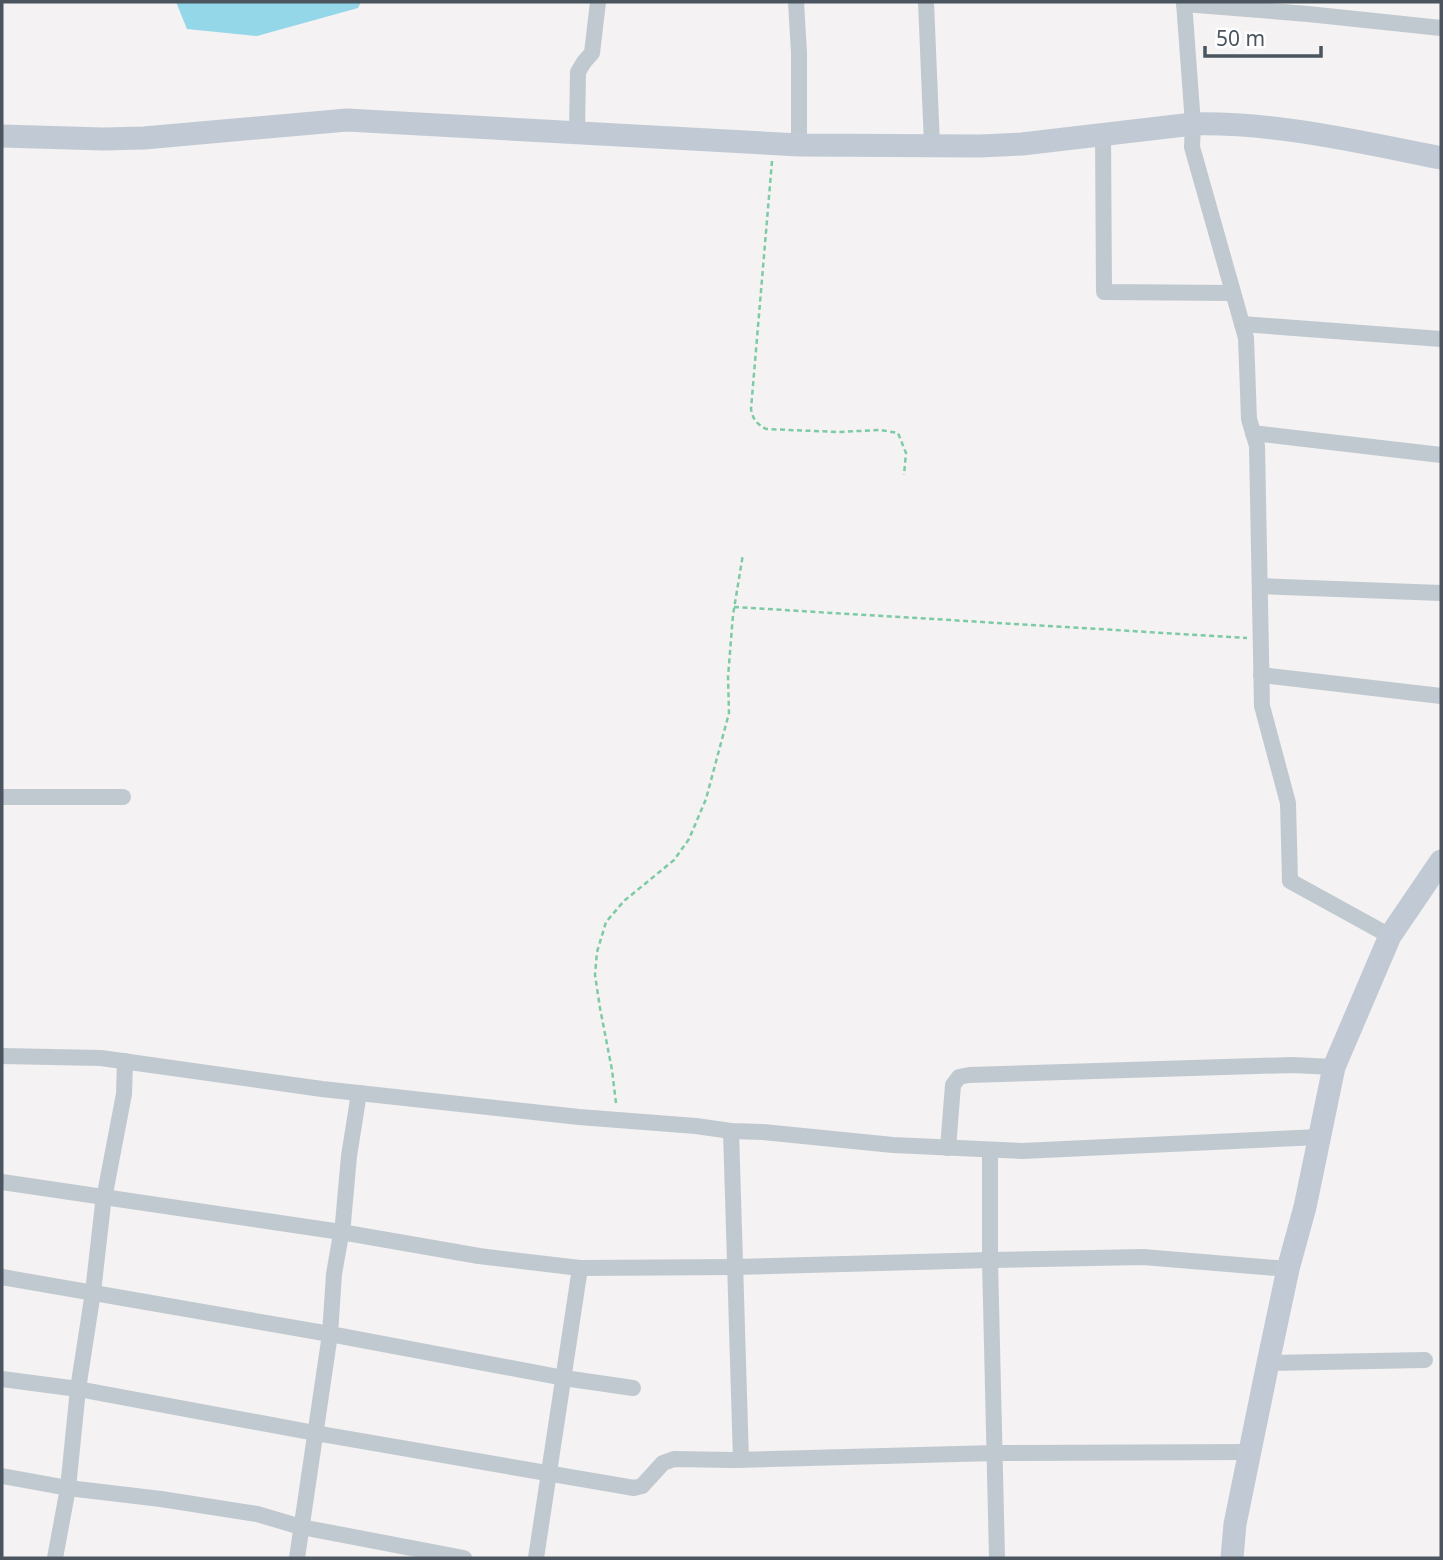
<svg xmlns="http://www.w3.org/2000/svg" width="1443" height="1560" viewBox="0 0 1443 1560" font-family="'Noto Sans',sans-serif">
  <rect width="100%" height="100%" fill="#f4f2f2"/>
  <polygon fill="#94d7e8" points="176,2 361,2 358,8 257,36 187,29"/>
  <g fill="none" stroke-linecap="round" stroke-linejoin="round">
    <g stroke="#7dcba5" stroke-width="2.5" stroke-dasharray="5 3.5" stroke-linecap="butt">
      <path d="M772 161 751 409C753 420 757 424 766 429L838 432 880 430 898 433 906 453 904 475"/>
      <polyline points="734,607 1247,638"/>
      <polyline points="616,1103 612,1070 600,1008 595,975 597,952 606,922 624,901 674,860 689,839 706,799 729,713 728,677 733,615 743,554"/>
    </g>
    <g stroke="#c1c9d0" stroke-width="16">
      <polyline points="796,2 799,53 799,145"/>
      <polyline points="926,2 932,145"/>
      <polyline points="1184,2 1193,124 1192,147 1246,338 1249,419 1257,446 1262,706 1288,803 1290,881 1390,936"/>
      <polyline points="1184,4 1308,14 1441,28"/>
      <polyline points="577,133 578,72 584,62 592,53 598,2"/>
      <polyline points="1103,135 1104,292 1233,293"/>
      <polyline points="1242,324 1441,339"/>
      <polyline points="1253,433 1441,455"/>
      <polyline points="1260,586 1441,593"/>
      <polyline points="1261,675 1441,696"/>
      <polyline points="2,797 123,797"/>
      <polyline points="2,1056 101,1058 322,1089 579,1117 696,1126 731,1131 763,1132 893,1145 1022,1151 1320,1137"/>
      <polyline points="731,1131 741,1460"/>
      <polyline points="948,1148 953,1085 959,1077 969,1075 1292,1065 1334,1067"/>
      <polyline points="990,1151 990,1260 997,1558"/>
      <polyline points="2,1182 341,1232 479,1256 580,1268 735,1267 990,1260 1143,1257 1288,1269"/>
      <polyline points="2,1277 330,1334 564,1378 633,1388"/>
      <polyline points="1268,1363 1425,1360"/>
      <polyline points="2,1379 78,1389 315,1433 634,1488 642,1486 663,1463 674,1459 732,1460 995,1453 1250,1452"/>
      <polyline points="2,1476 68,1488 161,1499 257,1514 301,1527 464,1558"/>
      <polyline points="55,1558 68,1488 78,1389 93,1292 103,1204 124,1094 125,1061"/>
      <polyline points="297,1558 330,1334 334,1274 343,1223 349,1156 359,1093"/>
      <polyline points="536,1558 580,1268"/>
    </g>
    <g stroke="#c1cad4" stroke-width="23">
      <path d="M2 136 103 139 144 138 347 120 799 145 980 146 1022 144 1193 124C1276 122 1360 142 1441 158"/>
      <polyline points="1232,1558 1235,1524 1268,1363 1288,1269 1305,1207 1334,1067 1390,936 1441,861"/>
    </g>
  </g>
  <rect width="1443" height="1560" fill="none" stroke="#4a555f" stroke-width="7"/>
  <path d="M1205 46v10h116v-10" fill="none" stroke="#4a555f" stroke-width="3.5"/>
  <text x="1216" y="46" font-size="21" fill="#4a555f" stroke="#ffffff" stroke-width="5" paint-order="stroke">50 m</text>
</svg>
